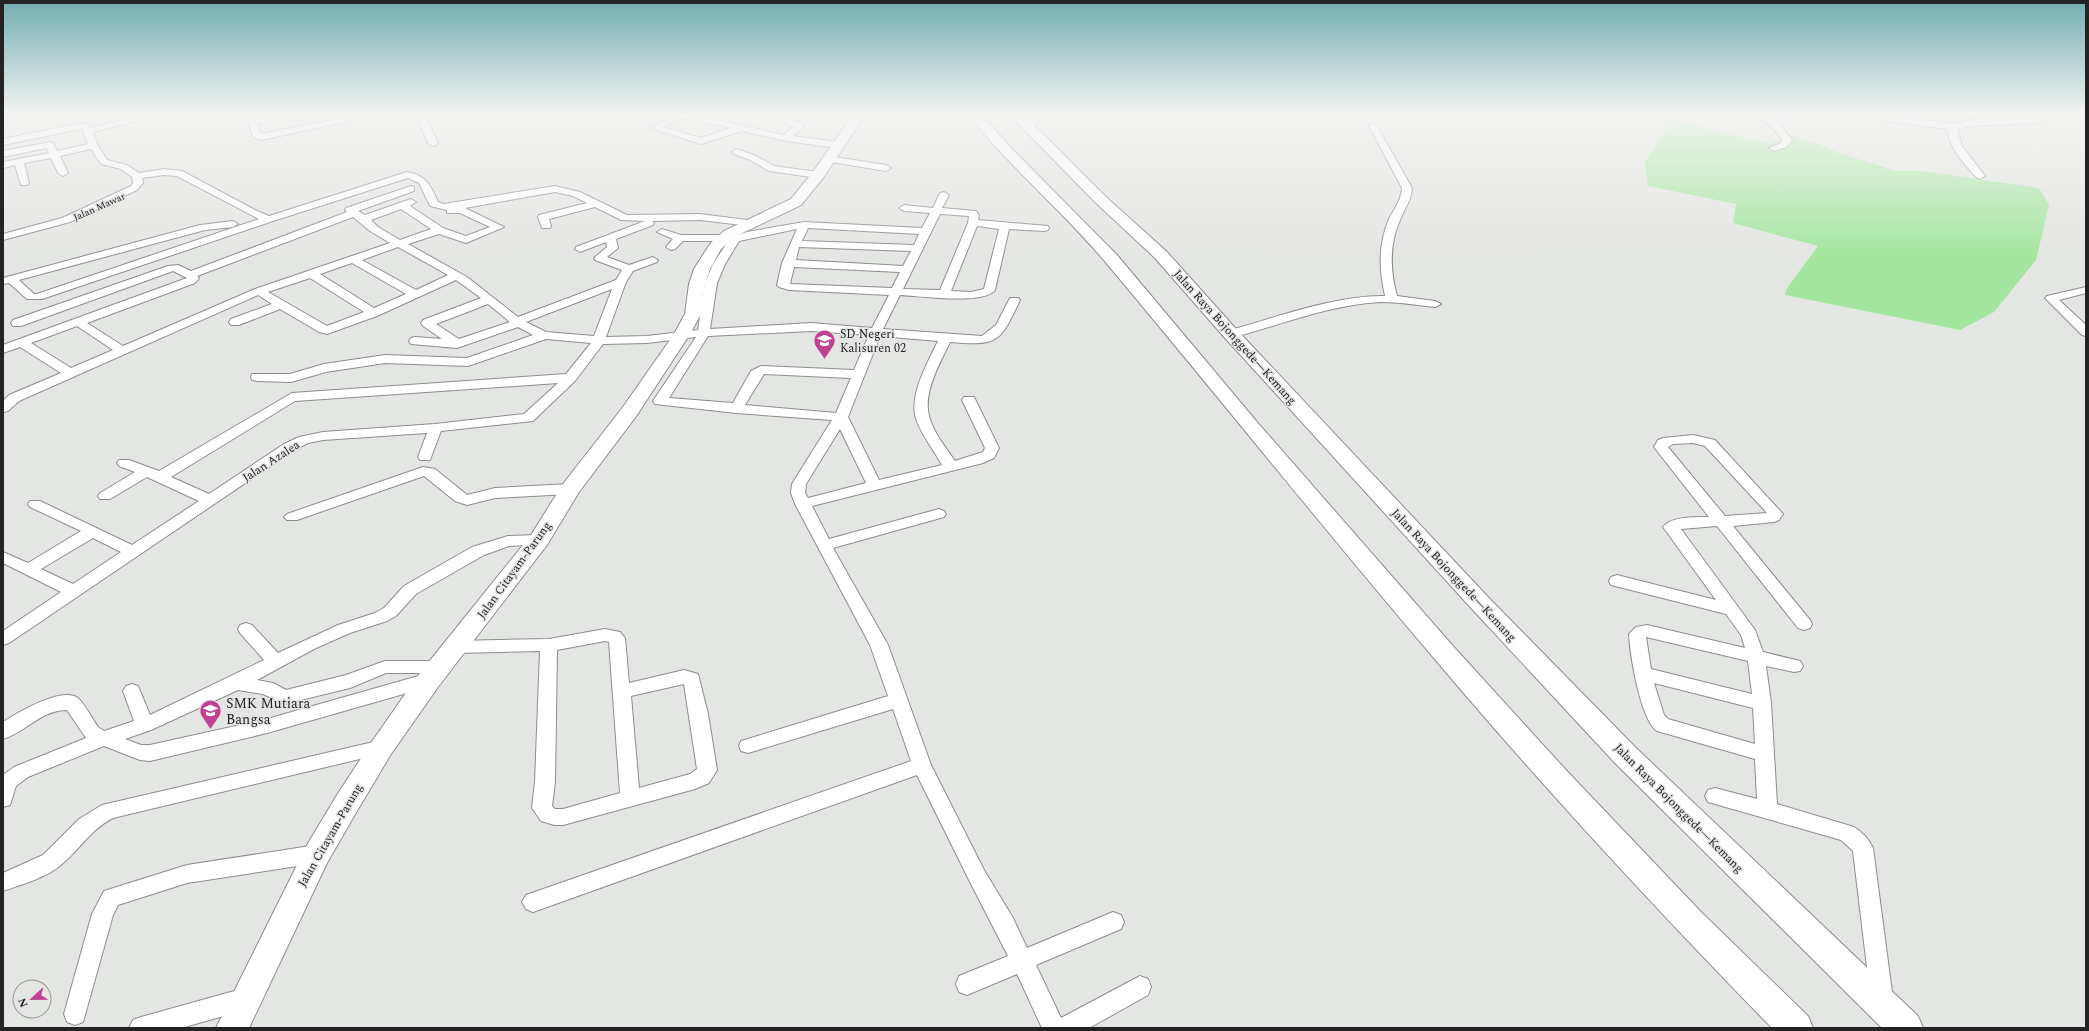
<svg xmlns="http://www.w3.org/2000/svg" width="2089" height="1031" viewBox="0 0 2089 1031" font-family="Spectral,serif">
  <rect width="100%" height="100%" fill="#e4e6e3"/>
  <polygon fill="#a4e69f" points="1673,119 1769,144 1791,134 1840,153 1896,171 1921,171 2039,188 2049,205 2036,260 1994,312 1960,330 1785,295 1787,288 1818,246 1733,223 1736,204 1648,186 1645,162"/>
  <g fill="none" stroke-linecap="round" stroke-linejoin="round">
    <defs>
      <g id="street">
        <path d="M155 112H171L93 132 98 146 107 160 127 165 139 173 164 169 182 171 255 210 269 216 407 172C426 175 431 186 438 202L444 204 555 186 580 192 627 215 700 214 755 221 756 223 755 225 751 226 700 220 652 221 654 223 653 225 616 239 618 248 607 257 629 265 653 257 658 260 657 262 633 271 626 282 606 337 647 336 698 330 705 283 713 264 731 237 747 232 804 222 922 228 930 213 904 211 899 208 904 205 933 208 940 193 944 192 949 195 942 208 976 211 979 215 978 220 1048 226 1049 228 1048 230 1044 231 1009 229 995 290C984 305 919 296 900 295L883 329 982 336 996 325 1010 298H1018L1020 300C1000 343 998 346 950 342 940 363 923 392 929 416 933 432 946 448 955 461L983 452 985 448 962 400 964 397H974L999 448 994 458 983 463 812 506 829 539 939 509 944 511 946 514 944 517 833 548 888 645 931 765 984 870 1013 918 1027 948 1113 912 1121 915 1124 922 1121 929 1036 965 1061 1018 1140 976 1148 979 1151 987 1148 995 1089 1028H1042L1017 974 967 995 959 992 956 984 959 976 1008 956 970 882 917 775 533 912 526 909 522 902 526 895 911 761 893 709 748 753 741 751 739 746 741 741 888 696 870 645 795 504 791 493 792 484 832 420 736 413 655 404 653 401 696 337 647 343 603 344 575 381 533 421 441 431 430 460H420L418 457 427 433 323 440 308 443 294 450 9 643 3 645V631L61 592 3 563V552L28 563 81 531 30 507 28 504 30 501H40L132 545 199 501 147 477 110 499H100L98 496 100 493 135 472 119 466 117 463 119 460H129L159 471 292 393 566 374 591 343 546 339 468 366 385 363 326 372 291 382 257 381 252 380 251 377 252 374H290L324 364 385 355 467 358 533 335 518 327 457 348 411 344 409 341 411 338 415 337 442 339 423 326 421 323 423 320 481 298 456 280 377 316 327 334 319 332 280 309 239 325H231L229 322 231 319 272 304 258 295 19 401 8 411 3 412V401L9 395 61 373 20 347 3 353V345L187 278 173 271 21 326H13L11 323 13 320 168 266 178 265 191 271 347 212 345 210 346 208 411 186 414 187V191L358 211 365 215 411 199 416 202 410 206 443 228 466 236 490 227 460 213H447V210L430 206 419 183 408 178 273 221 42 299H27L9 283 3 284V278L200 225 233 221 238 224 233 227 205 230 19 280 34 294H37L259 219 177 176 164 175 142 178 143 183 137 190 70 222 3 240V234L62 218 131 186 133 183 132 177 121 169 101 164 91 149 60 156 68 173 63 176 58 173 51 158 24 163 29 183 27 185H21L15 165 3 168V162L49 153 47 148 3 157V151L50 142 53 143 57 151 88 144 82 129 76 130 3 145V139L76 124 85 123 90 128ZM555 192 573 196 587 203 539 215 538 217 542 228H550L551 226 549 219 595 207 621 220 645 221 576 247 575 249 580 252 606 242 607 247 594 258 595 260 622 270 616 280 518 317 467 277 408 244 439 234 466 243 504 227 465 208ZM401 209 431 229 400 240 378 227 371 220ZM940 214 969 216 968 223 940 290 903 289ZM353 217 370 231 390 243 255 289 123 346 87 323 195 283 199 278 197 276ZM977 226 999 229 984 289 971 292 951 291ZM808 228 919 234 914 245 802 241ZM797 229 782 263 777 285 779 287 789 290 889 295 872 328 811 323 710 329 717 283 725 264 739 241ZM398 247 448 275 416 290 362 260ZM799 247 911 251 903 266 796 260ZM352 263 406 294 374 308 320 274ZM794 267 900 272 892 288 790 284ZM310 278 364 312 327 326 268 292ZM612 289 594 336 546 332 526 322ZM488 304 510 322 459 339 436 324ZM77 326 113 350 71 368 31 343ZM811 331 869 335 854 370 761 366 751 371 733 403 669 398 708 336ZM880 336 938 341C928 362 911 391 915 415 919 432 934 450 942 465L879 480 848 417ZM764 374 851 378 836 413 745 405ZM558 383 524 414 435 424 323 432 299 437 284 444 209 494 171 477 295 401ZM840 429 866 483 808 498 805 493 806 484ZM93 538 121 552 73 584 41 569Z"/>
        <polygon points="244,112 252,112 255,120 290,112 309,112 257,124 261,134 373,112 392,112 261,140 254,138"/>
        <polygon points="415,112 423,112 438,143 436,145 433,146 428,143"/>
        <path d="M680 112H692L691 114 784 135 794 126 747 112H762L802 123 803 127 793 136 838 142 843 145 838 148 786 141 742 131 701 144 651 128ZM683 118 731 128 701 138 663 127Z"/>
        <polygon points="1037,112 1046,112 1031,130 1025,130 1025,126"/>
        <polygon points="1725,112 1710,116 1706,113 1706,112"/>
        <path d="M1729 112H1775L1792 116 1804 112H1819L1780 124 1792 140 1787 147 1774 151 1769 148 1781 143 1782 140C1775 129 1765 117 1750 117 1743 117 1735 117 1729 112ZM1767 117 1781 119 1776 120Z"/>
        <path d="M1839 112H1871L1952 124 1971 120 2023 118 2024 115 2036 117 2057 112H2084L2086 113V119L2072 114 2036 123 1971 126 1957 129 1962 146 1985 176 1980 179 1977 178C1965 165 1948 147 1948 129L1843 115Z"/>
        <path d="M1373 123 1377 126 1412 188C1412 199 1404 210 1400 220 1389 245 1390 270 1397 296L1435 301 1441 304 1435 307C1417 305 1398 302 1380 302 1329 305 1280 325 1231 338L1227 337 1225 334 1227 331C1275 318 1336 295 1385 296 1379 269 1378 245 1389 219 1394 209 1402 199 1402 188L1369 126Z"/>
        <polygon points="737,149 756,156 774,166 818,172 823,175 818,178 769,171 750,160 734,154 732,152"/>
        <polygon points="828,156 886,165 891,168 886,171 825,161 823,159"/>
        <polygon points="662,229 681,235 723,235 728,238 723,241 683,241 675,249 671,250 666,247 673,239 657,232"/>
        <polygon points="2086,287 2086,293 2059,300 2086,325 2086,336 2082,335 2045,298 2047,296"/>
        <path d="M1693 435 1715 440 1783 514 1779 520 1774 522 1733 526 1810 620 1812 624 1810 628 1804 630 1798 628 1717 526 1681 529 1755 630 1763 652 1800 661 1803 666 1800 671 1794 672 1766 666 1771 703 1777 804 1854 827C1863 833 1868 838 1873 848L1893 1000 1890 1008 1882 1011 1874 1008 1871 1000 1853 851 1841 840 1708 802 1705 796 1708 790 1715 788 1757 799 1755 759 1657 731C1640 719 1630 654 1629 634L1636 627 1647 625 1745 648 1741 635 1726 614 1611 585 1609 581 1611 577 1617 575 1716 600 1663 527C1671 516 1697 517 1709 517L1654 447 1658 440 1663 438ZM1693 443 1705 446 1767 513 1725 516 1668 447 1673 444ZM1646 637 1748 661 1752 694 1651 669ZM1654 683 1753 708 1755 744 1668 719 1664 715Z"/>
        <polygon points="423,467 435,469 467,495 495,488 570,484 575,486 577,489 575,492 570,494 495,498 467,505 455,501 424,476 297,520 287,520 284,517 287,514"/>
        <path d="M539 535 544 536 547 540 544 544 509 546 484 555 416 594 396 616 387 621 350 633 316 648 257 680 273 683 286 690 346 675 385 661H440L446 662 449 667 446 672 429 673 435 675 438 680 435 685 267 733 150 761 140 760 104 746 28 777 16 786 10 805 3 807V775L14 767 86 738 67 710C41 710 26 732 3 739V722C17 713 62 686 78 698 84 703 93 720 98 727L104 731 134 721 123 691 126 686 132 684 138 686 150 715 264 660 240 633 238 629 240 625 246 623 252 625 278 653 338 625 375 613 384 608 404 586 472 547 508 536ZM386 673H429L267 719 150 745H141L125 739 151 730 238 690 263 694 284 704 350 688Z"/>
        <path d="M605 629 620 632 625 638 629 683 684 670 698 674 708 714 717 770 709 783 695 789 563 825H554L541 821 532 808 535 782 540 651 455 653 449 651 446 647 449 643 455 641 549 639ZM605 641 609 642 620 793 563 809H555L552 806 555 782 557 650ZM684 684 697 769 690 774 639 788 631 696Z"/>
        <path d="M382 740 389 742 391 747 389 752 113 818C91 829 80 849 62 864 46 878 23 884 3 891V873L43 855 79 819 102 805Z"/>
        <polygon points="317,845 324,848 327,854 324,860 317,863 187,883 118,905 113,915 83,1022 75,1025 67,1022 64,1014 92,914 104,891 187,865"/>
        <polygon points="245,988 253,991 256,999 253,1007 245,1010 181,1028 129,1028 133,1020 141,1017"/>
      </g>
      <polygon id="secondary" points="855,112 867,112 823,178 801,205 734,237 721,249 710,269 705,284 701,314 690,334 637,415 579,492 547,545 438,687 391,754 357,811 327,863 249,1028 216,1028 307,845 337,795 373,740 420,673 531,535 563,484 623,407 674,334 685,314 689,284 694,269 710,244 724,231 791,199 813,172"/>
      <g id="highway">
        <path d="M966 112H979L1012 149 1117 255 1257 422 1452 645 1565 769 1701 912 1808 1016 1813 1028H1772C1655 908 1541 785 1433 657 1323 528 1217 395 1108 265 1064 212 1009 167 966 112Z"/>
        <polygon points="1007,112 1021,112 1105,196 1167,252 1237,330 1488,597 1635,747 1918,1016 1923,1028 1882,1028 1615,763 1472,609 1225,338 1155,258 1095,202"/>
      </g>
    </defs>
    <use href="#street" stroke="#8b8e8b" stroke-width="2"/>
    <use href="#secondary" stroke="#8b8e8b" stroke-width="2"/>
    <use href="#highway" stroke="#8b8e8b" stroke-width="2"/>
    <use href="#street" fill="#fff" fill-rule="evenodd"/>
    <use href="#secondary" fill="#fff" fill-rule="evenodd"/>
    <use href="#highway" fill="#fff" fill-rule="evenodd"/>
  </g>
  <linearGradient id="sky" x2="0" y2="1"><stop stop-color="#71adb0"/><stop offset="0.44" stop-color="#f3f4f2"/><stop offset="1" stop-color="#f3f4f2" stop-opacity="0"/></linearGradient>
  <rect width="2089" height="257" fill="url(#sky)"/>
  <defs>
    <symbol id="school-pin" viewBox="-11 -11 22 30"><path d="M0 17L-7.5 6A9.5 9.5 0 1 1 7.5 6Z" fill="#c04291" stroke="#e4e6e3"/><path d="M0-5L7-2L0 1L-7-2ZM-4 1L0 2.5L4 1V4Q0 6-4 4Z" fill="#fff"/></symbol>
  </defs>
  <g fill-rule="evenodd">
    <use href="#school-pin" x="812" y="328" width="25" height="34"/>
    <use href="#school-pin" x="198" y="698" width="25" height="34"/>
  </g>
  <g text-anchor="middle" stroke-width="3" stroke-linejoin="round" paint-order="stroke">
    <g font-size="10" fill="#222322" stroke="#e4e6e3">
      <text transform="translate(99 206) rotate(-24)" y="4">Jalan Mawar</text>
    </g>
    <g font-size="12" fill="#222322" stroke="#e4e6e3" text-anchor="start">
      <text x="840" y="338">SD Negeri<tspan x="840" dy="14">Kalisuren 02</tspan></text>
    </g>
    <g font-size="12" fill="#222322" stroke="#e4e6e3">
      <text transform="translate(1235 337) rotate(48)" y="4">Jalan Raya Bojonggede—Kemang</text>
      <text transform="translate(271 461) rotate(-33)" y="4">Jalan Azalea</text>
      <text transform="translate(514 570) rotate(-54)" y="4">Jalan Citayam-Parung</text>
      <text transform="translate(1454 575) rotate(47)" y="4">Jalan Raya Bojonggede—Kemang</text>
      <text transform="translate(1679 808) rotate(45)" y="4">Jalan Raya Bojonggede—Kemang</text>
      <text transform="translate(330 835) rotate(-60)" y="4">Jalan Citayam-Parung</text>
    </g>
    <g font-size="14" fill="#222322" stroke="#e4e6e3" text-anchor="start">
      <text x="226" y="708">SMK Mutiara<tspan x="226" dy="16">Bangsa</tspan></text>
    </g>
  </g>
  <rect width="2089" height="1031" fill="none" stroke="#222322" stroke-width="8"/>
  <g transform="translate(32 999) rotate(248)"><circle r="19" fill="#e4e6e3" stroke="#969896"/>
  <path d="M0-3L7 15L0 10L-7 15Z" fill="#c04291"/>
  <text y="-6" font-size="11" font-weight="bold" text-anchor="middle" fill="#222322">N</text>
  </g>
</svg>
